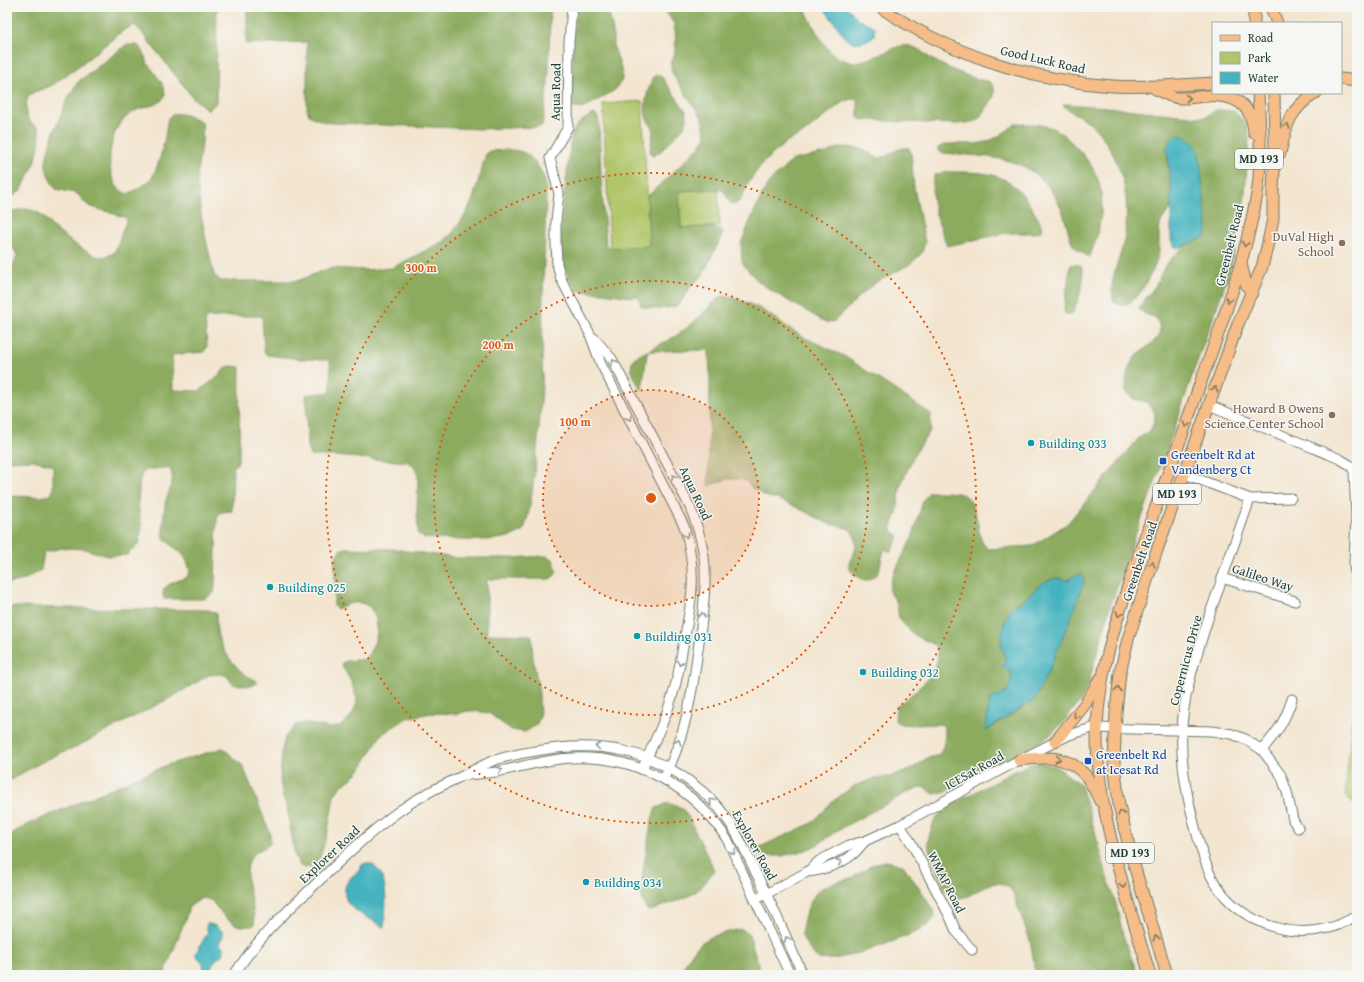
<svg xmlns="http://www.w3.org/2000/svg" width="1364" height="982" viewBox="0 0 1364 982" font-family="'Gentium Book Plus',serif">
  <rect width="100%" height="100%" fill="#f6f6f2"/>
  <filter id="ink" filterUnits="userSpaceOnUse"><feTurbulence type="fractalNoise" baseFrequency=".025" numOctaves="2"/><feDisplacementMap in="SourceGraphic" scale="8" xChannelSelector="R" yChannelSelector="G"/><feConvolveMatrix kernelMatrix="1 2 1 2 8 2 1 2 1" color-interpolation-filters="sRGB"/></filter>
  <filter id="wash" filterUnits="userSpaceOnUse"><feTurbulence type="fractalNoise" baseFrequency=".012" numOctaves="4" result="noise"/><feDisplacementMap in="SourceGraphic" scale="16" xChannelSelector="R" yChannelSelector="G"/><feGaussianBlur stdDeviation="0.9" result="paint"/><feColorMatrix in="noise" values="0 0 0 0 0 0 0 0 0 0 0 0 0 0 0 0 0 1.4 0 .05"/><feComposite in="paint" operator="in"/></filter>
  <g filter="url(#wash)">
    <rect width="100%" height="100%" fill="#f3e5cf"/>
    <g fill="#b1c66a" stroke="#68824f">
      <polygon points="642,101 650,246 610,248 603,104"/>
      <polygon points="718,189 720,226 681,228 679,191"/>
      <polygon points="1352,718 1357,718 1357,806 1345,797"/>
    </g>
    <g fill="#8cab5e" stroke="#567449" fill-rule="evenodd">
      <path d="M7 7H217L216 103 208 110 194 99 139 29 134 25 124 30 80 65 51 86 34 92 28 96 26 104V115L31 123 38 127C45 144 30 177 20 191 17 194 11 197 7 200Z"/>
      <path d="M247 7H550L549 73 544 115 542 126 535 127 481 129 336 123C326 123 318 120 309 115L307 109V42L246 44Z"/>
      <polygon points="577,7 608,7 613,32 613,45 621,68 622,80 615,90 593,103 582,109 574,108 573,106 573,45"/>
      <path d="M661 7H804C812 23 825 54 843 60 855 65 872 58 884 53 892 49 900 44 910 46 919 48 926 55 933 60 951 70 970 78 990 82L994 86V97L985 111 976 121 966 123 956 124 901 122 860 119 858 117V104L857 100 852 99 844 101 804 133 786 142 762 164 748 183 741 200 735 204 730 203 724 191 719 189 679 191 681 228 709 227 720 229 723 234 702 276 691 286 680 303 674 307 659 309 649 308 641 306 639 298 636 296 632 297 603 293 578 291C570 281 564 269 562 255 558 227 565 192 568 164 570 153 569 137 575 128 579 122 589 116 595 114L598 117 599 124 601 177 606 246 611 248 649 246 647 197C667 177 689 160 706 137L702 118 673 75C668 60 674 63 675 51 676 44 676 28 673 22 670 16 664 13 661 7Z"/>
      <path d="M126 45H137L141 48 148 64 160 80 164 88 165 96C158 108 144 105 133 112 129 115 124 119 121 122 109 138 104 173 119 189 121 191 124 192 127 194 133 192 145 185 150 180 157 173 165 141 166 130 167 126 166 120 170 116 177 110 196 118 202 122 205 141 197 161 197 180 199 212 207 244 214 275L221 281H297L325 270 334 268 364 270 392 268 442 242 451 235 466 214 473 199 486 154 489 151C509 150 525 146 537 165 542 172 544 177 546 185 546 221 544 256 543 291 542 323 543 354 542 385 541 405 533 523 522 531 503 545 448 539 424 538L418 534 417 514 418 474 413 465 408 462 334 456H310L307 446 306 395 331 392 330 360 301 359 267 355 264 352 262 316H232L205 318 207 346 204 352 172 355 173 390 199 391 219 376 225 368 231 366 240 367 239 455 237 464 233 468 232 511 221 512 217 517 215 585 214 593 204 599H164C158 584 177 582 187 577L190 572C186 549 173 551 163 536 163 526 163 516 165 506 166 493 177 483 170 469L163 468 147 470 142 473 140 479 138 501 140 519 142 525 139 543 127 555 108 556 85 549 63 548 44 552 41 570 24 580 7 584V496L40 497 51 495 53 489V465L33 460 7 461V286L9 285 8 271 14 263 17 255 7 238V215C15 209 27 207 37 212 44 215 49 224 55 229 64 237 89 255 100 257 106 257 111 255 115 252L127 218 89 206 83 201 79 195 75 193 56 189C51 182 47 175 46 166 45 149 67 96 78 82Z"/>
      <path d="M657 75 661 76 686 111 687 120 684 127 661 151 653 156 650 152C650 144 653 138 653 130 652 126 649 123 647 119 642 107 648 91 652 79L653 77Z"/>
      <path d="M1065 104 1106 107 1198 117H1205L1216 110 1234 111 1243 120 1247 126 1249 139 1245 194 1241 222 1228 276 1193 373 1166 453 1130 549 1110 607 1089 682 1082 699 1062 724 1049 736 968 781 947 791 934 794 924 787 912 790 838 830 819 844 806 850 782 856H759L758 850 760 847 810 824 819 816 832 802 852 787 875 778 890 777 896 774 905 772 918 765 925 759 939 755C944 747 947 734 943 725L939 724 918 725 898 724 895 720 896 707C912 694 948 669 935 645L914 635 899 619 897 604 894 598 890 594 889 590 892 577 912 538 923 501 929 492C969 492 971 491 979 530 981 539 981 542 988 549L1032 546 1067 524 1133 445 1140 437 1148 433 1151 429 1154 423 1155 415 1154 411 1146 402 1134 399 1126 393C1126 382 1126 372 1132 362 1139 347 1172 340 1155 317L1145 314 1138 308 1156 285 1166 264 1184 246 1200 240 1206 234 1199 153 1186 138 1176 135 1167 154 1171 185V207L1161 222 1159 230V253L1153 270 1141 292 1132 301 1123 306 1114 302C1108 281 1117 268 1122 248 1134 203 1123 151 1086 120 1078 114 1069 112 1063 105ZM1073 577 1084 580 1082 585 1050 668 1035 699 988 730 985 727 987 719 990 699C1005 693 1014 689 1011 671L1008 669 1002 668 1006 661 1001 645 1002 633 1004 624 1011 609 1015 605 1022 602 1042 583 1055 578 1068 580Z"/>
      <path d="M1017 123C1029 124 1043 124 1054 129 1062 132 1071 142 1077 148 1100 172 1106 194 1099 226 1097 236 1094 246 1090 256H1087C1083 253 1076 249 1073 245 1071 242 1065 218 1063 213 1039 154 997 158 943 153L938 151V148C950 140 968 146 982 143 996 140 1006 131 1017 123Z"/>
      <path d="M846 147C852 148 859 148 865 150 870 152 873 157 879 158 890 158 893 147 909 148L911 153 914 188 925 242 922 252 919 256 910 264 875 283 861 295 835 321 827 323 775 293 759 282 744 266 742 260 741 244 753 214 768 183 793 160 826 153 838 148Z"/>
      <path d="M945 172C987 172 1011 170 1034 212 1037 217 1043 224 1041 231L1036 233H1005L948 246 946 244C939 223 927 196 935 175Z"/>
      <path d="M1075 264 1081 266C1087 281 1078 300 1072 314H1065L1064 310 1070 268 1071 265Z"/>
      <path d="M723 296 730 297 748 303 761 309 801 336 844 356 931 414 930 431 913 457 900 487 897 513 892 526V531L899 536 891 552 885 549C881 556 881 566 878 573 876 576 871 579 868 580 863 580 860 579 856 576 841 563 854 560 856 546 857 539 853 534 850 529L827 523 796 507 777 499 765 496 752 488 746 481 739 479H727L708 486 710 386 709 350 649 351 647 354 642 389 641 390C636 380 627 368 634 358L676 336 692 324 718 298Z"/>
      <path d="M346 548 393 549 457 558H511L546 556 553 559C556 568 560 575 549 579H487V634L531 635 532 638 533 658 539 693 540 717 536 725 525 732 512 730 503 724 489 713 476 711H467L457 714 431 713 407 718 381 735 360 770 352 778 340 787 334 796 328 831 320 857 314 865 311 867 304 868 300 866 295 856 287 807 283 798 280 780 282 751 285 737 296 725 304 723 331 728 341 726 352 715 356 705 357 699 351 681 341 664C345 659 358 661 366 659 371 650 377 640 377 630 377 603 359 596 337 609L334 606 335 558 340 550Z"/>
      <path d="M7 607 209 610 216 613C217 619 216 626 217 632 220 649 239 675 256 680L257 683 251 686 235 685 231 682 228 677 223 674 209 675 172 697 76 747C51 756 29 769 7 782Z"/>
      <path d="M223 748 243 766 270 833V844C265 848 258 850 254 854 237 870 257 906 254 925 234 932 222 914 211 900L202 898 189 907 185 920 164 975H7V836L31 823 138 777 170 764Z"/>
      <path d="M1039 762 1057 767 1081 785 1102 856 1107 877 1115 900 1124 938 1138 975H1036C1034 965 1033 955 1031 945 1028 932 1022 920 1018 907 1015 900 1014 890 1007 886 985 872 965 914 946 891L929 849 928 840 934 821 945 808 1011 773 1028 765Z"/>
      <path d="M668 803 683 809 690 820 714 870C699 893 694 895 668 904 661 906 656 910 648 911L645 907 641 894 642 879 648 840 652 819 656 808Z"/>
      <path d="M886 861 903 865 933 908 934 919C930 923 926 926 921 929 906 938 836 964 820 959 813 957 804 942 802 935 800 926 810 899 817 892 826 883 841 882 853 877 864 871 872 863 886 861Z"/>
      <path d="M741 929 747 932 750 937 761 975H680C687 959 696 942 714 936 723 933 732 931 741 929Z"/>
    </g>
    <g fill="#45b3bf" stroke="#32787a">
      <path d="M823 7H846L851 11 858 20 870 24 875 28 874 36C866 42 856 45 847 40Z"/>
      <path d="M1176 135C1187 135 1195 143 1199 153L1207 227 1206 234 1205 237 1177 248 1173 245 1171 240V185L1167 147 1171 139Z"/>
      <path d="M1080 574 1083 576 1084 580 1075 607 1050 668 1035 699 985 731 990 699C994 696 998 697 1002 694 1011 690 1012 679 1011 671L1008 669 1001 668 1006 661 1001 645 1002 633 1004 624 1011 609 1015 605 1022 602 1042 583 1057 578 1066 580H1070L1073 577Z"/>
      <path d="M367 863C391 868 386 910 384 928 371 917 341 910 345 888 347 879 354 874 361 870V866L363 864Z"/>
      <path d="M207 923 216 926 223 932V937L220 941V944L224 948 222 955C214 960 211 965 210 975H204L203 962 196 957V953L208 932 206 927Z"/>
    </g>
  </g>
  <g filter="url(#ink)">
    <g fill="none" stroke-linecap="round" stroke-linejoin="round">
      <defs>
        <g id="minor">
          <path d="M572 7 569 42 568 127 550 158 559 194 556 221V244L557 264 561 279 589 332 601 364 684 526C698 572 692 600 683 646 680 665 677 684 670 703 663 726 651 747 642 770"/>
          <path d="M594 338 612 359 690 507C698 527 704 546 705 568 706 590 703 613 700 635 694 682 687 735 664 778"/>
          <polyline points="1209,405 1340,459 1350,465 1354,471 1356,517 1354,565 1356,582"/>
          <polyline points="1185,474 1250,499 1291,498"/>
          <path d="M1250 499C1236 539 1222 579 1208 619 1198 651 1187 683 1183 716 1179 749 1184 783 1192 815 1197 836 1202 856 1211 876 1233 918 1283 940 1329 928 1339 926 1348 920 1357 916"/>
          <polyline points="1222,578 1295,601"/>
          <path d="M1262 750C1277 732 1285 722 1292 699"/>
          <path d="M469 775C478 774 487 773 496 772 522 767 546 759 572 758 636 755 695 787 728 841L790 975"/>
          <polyline points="900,825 912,844 950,917 956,931 972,950"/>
          <path d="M807 872C820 871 842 864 852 855 857 851 861 846 865 841"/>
          <polyline points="755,900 807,872 819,861 849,845 865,841 900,825 1019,760 1069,735 1092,728 1212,731 1232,734 1245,739 1262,750 1281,775 1287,792 1293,820 1298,828"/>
          <path d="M234 975C257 938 288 910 320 880 345 856 370 832 399 811 417 798 436 788 456 779 469 773 482 765 495 760 508 756 523 753 536 751 600 740 653 749 703 792 729 814 742 843 756 873 773 906 788 941 803 975"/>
        </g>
        <g id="major">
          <path d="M880 7C947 53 1032 81 1113 86 1146 88 1180 85 1213 83"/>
          <polyline points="1254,7 1254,23"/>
          <polyline points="1271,7 1277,23"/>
          <polyline points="1341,79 1357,81"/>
          <path d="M1154 88C1162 92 1171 98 1180 98 1193 99 1207 94 1220 96 1242 98 1253 112 1254 133"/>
          <path d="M1280 153C1286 125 1290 108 1316 93"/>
          <polyline points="1241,264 1246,284 1252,293"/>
          <polyline points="1055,742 1085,704 1100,679"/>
          <path d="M1019 760C1046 757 1067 754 1086 776 1092 783 1096 793 1100 801"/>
          <path d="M1150 975C1140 941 1129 908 1120 874 1107 827 1096 779 1097 729 1099 662 1124 597 1146 534 1164 485 1182 436 1199 387 1222 324 1245 260 1257 194 1262 163 1260 125 1258 93"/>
          <polyline points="1167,975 1131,855 1119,805 1114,762 1116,712 1120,673 1128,639 1157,550 1238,324 1262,267 1267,247 1273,219 1273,191 1275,149 1274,93"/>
        </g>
      </defs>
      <use href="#minor" stroke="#69786a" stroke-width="11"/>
      <use href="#major" stroke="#69786a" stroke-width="13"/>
      <use href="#minor" stroke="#fff" stroke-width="9"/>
      <use href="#major" stroke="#f7bd88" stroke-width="11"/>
    </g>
    <defs><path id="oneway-chevron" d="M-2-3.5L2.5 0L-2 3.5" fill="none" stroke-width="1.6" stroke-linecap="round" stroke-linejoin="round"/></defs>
    <g stroke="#80775a">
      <use href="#oneway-chevron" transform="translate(1188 98) rotate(-4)"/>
      <use href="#oneway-chevron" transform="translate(1287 126) rotate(-70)"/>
      <use href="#oneway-chevron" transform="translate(1245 244) rotate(103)"/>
      <use href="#oneway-chevron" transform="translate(1229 300) rotate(108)"/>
      <use href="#oneway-chevron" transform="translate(1215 389) rotate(-71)"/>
      <use href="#oneway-chevron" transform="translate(1186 425) rotate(109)"/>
      <use href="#oneway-chevron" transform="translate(1152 564) rotate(-72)"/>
      <use href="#oneway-chevron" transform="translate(1119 614) rotate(107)"/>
      <use href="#oneway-chevron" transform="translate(1118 689) rotate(-84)"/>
      <use href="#oneway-chevron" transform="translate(1076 716) rotate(127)"/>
      <use href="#oneway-chevron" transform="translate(1058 759) rotate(11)"/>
      <use href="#oneway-chevron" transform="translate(1121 813) rotate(-104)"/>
      <use href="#oneway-chevron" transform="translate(1123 886) rotate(75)"/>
      <use href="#oneway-chevron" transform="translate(1156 938) rotate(-107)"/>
    </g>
    <g stroke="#8f9e9a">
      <use href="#oneway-chevron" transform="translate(614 362) rotate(-121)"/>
      <use href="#oneway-chevron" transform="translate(629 418) rotate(63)"/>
      <use href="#oneway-chevron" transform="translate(674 477) rotate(-118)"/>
      <use href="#oneway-chevron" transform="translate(686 535) rotate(72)"/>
      <use href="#oneway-chevron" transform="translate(702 615) rotate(-83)"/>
      <use href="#oneway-chevron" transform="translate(680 663) rotate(101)"/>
      <use href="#oneway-chevron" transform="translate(678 742) rotate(-71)"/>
      <use href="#oneway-chevron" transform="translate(598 746) rotate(-173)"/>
      <use href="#oneway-chevron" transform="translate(500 770) rotate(-11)"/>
      <use href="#oneway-chevron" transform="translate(712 801) rotate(-134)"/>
      <use href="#oneway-chevron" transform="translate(733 852) rotate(65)"/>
      <use href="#oneway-chevron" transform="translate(839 862) rotate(-26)"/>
      <use href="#oneway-chevron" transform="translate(787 939) rotate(-114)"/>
    </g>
  </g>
  <circle cx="651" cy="498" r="108" fill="#de580e" fill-opacity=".12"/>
  <g fill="none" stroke="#de580e" stroke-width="2" stroke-dasharray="2 4">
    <circle cx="651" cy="498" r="108"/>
    <circle cx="651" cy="498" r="217"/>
    <circle cx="651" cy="498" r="325"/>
  </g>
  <g fill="#8d6e63" stroke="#f6f6f2" stroke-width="1.5">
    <circle cx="1342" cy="243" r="4"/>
    <circle cx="1332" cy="415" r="4"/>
  </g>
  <g fill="#0f9aa8" stroke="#f6f6f2" stroke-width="1.5">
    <circle cx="1031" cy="443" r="4"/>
    <circle cx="270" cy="587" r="4"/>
    <circle cx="637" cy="636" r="4"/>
    <circle cx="863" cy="672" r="4"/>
    <circle cx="586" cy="882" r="4"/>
  </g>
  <g fill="#1a4fb4" stroke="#f6f6f2" stroke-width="1.5">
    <rect x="1159" y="457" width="8" height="8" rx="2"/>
    <rect x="1084" y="757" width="8" height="8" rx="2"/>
  </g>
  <g text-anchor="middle" stroke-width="3" stroke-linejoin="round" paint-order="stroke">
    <g fill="#f6f6f2" stroke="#60746d" stroke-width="1">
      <rect x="1235" y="149" width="48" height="20" rx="3"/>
      <rect x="1153" y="484" width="48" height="20" rx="3"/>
      <rect x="1106" y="843" width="48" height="20" rx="3"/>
    </g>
    <g font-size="12" font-weight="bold" fill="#1f3d34">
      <text x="1259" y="163">MD 193</text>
      <text x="1177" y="498">MD 193</text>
      <text x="1130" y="857">MD 193</text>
    </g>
    <g font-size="13" fill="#1f3d34" stroke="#f6f6f2">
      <text transform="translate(1043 59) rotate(13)" y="5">Good Luck Road</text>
      <text transform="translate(555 92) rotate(-89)" y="5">Aqua Road</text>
      <text transform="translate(1229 245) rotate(-76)" y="5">Greenbelt Road</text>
      <text transform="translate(696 493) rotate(65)" y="5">Aqua Road</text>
      <text transform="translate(1139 561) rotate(-71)" y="5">Greenbelt Road</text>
      <text transform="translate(1263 577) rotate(18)" y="5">Galileo Way</text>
      <text transform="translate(1185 660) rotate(-75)" y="5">Copernicus Drive</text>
      <text transform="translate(974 770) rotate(-29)" y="5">ICESat Road</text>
      <text transform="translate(755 845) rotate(61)" y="5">Explorer Road</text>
      <text transform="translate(329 854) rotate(-43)" y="5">Explorer Road</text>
      <text transform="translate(947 882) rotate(63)" y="5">WMAP Road</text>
    </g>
    <g font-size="13" fill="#785e54" stroke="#f6f6f2" text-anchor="end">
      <text x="1334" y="241">DuVal High<tspan x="1334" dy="15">School</tspan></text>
      <text x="1324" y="413">Howard B Owens<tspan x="1324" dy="15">Science Center School</tspan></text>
    </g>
    <g font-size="13" fill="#0d838f" stroke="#f6f6f2" text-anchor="start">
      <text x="1039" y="448">Building 033</text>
      <text x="278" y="592">Building 025</text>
      <text x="645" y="641">Building 031</text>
      <text x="871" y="677">Building 032</text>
      <text x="594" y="887">Building 034</text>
    </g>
    <g font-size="13" fill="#164399" stroke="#f6f6f2" text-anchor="start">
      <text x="1171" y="459">Greenbelt Rd at<tspan x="1171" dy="15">Vandenberg Ct</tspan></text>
      <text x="1096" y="759">Greenbelt Rd<tspan x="1096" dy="15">at Icesat Rd</tspan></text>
    </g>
  </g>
  <circle cx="651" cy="498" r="6" fill="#de580e" stroke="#f6f6f2" stroke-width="2"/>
  <g font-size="12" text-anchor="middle" font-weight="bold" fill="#de580e" stroke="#f6f6f2" stroke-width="3" stroke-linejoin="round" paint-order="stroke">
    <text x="421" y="272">300 m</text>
    <text x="498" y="349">200 m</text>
    <text x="575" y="426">100 m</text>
  </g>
  <rect width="1364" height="982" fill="none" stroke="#f6f6f2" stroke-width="24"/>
  <rect x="1212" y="22" width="130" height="72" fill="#f6f6f2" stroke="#a0aca6"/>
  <rect x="1220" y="35" width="20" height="6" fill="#f7bd88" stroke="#a0aca6"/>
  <text x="1248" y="42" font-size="12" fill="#1f3d34">Road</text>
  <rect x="1220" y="52" width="20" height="12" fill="#b1c66a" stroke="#a0aca6"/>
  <text x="1248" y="62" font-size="12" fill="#1f3d34">Park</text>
  <rect x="1220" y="72" width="20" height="12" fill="#45b3bf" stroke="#a0aca6"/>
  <text x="1248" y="82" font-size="12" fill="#1f3d34">Water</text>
</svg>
